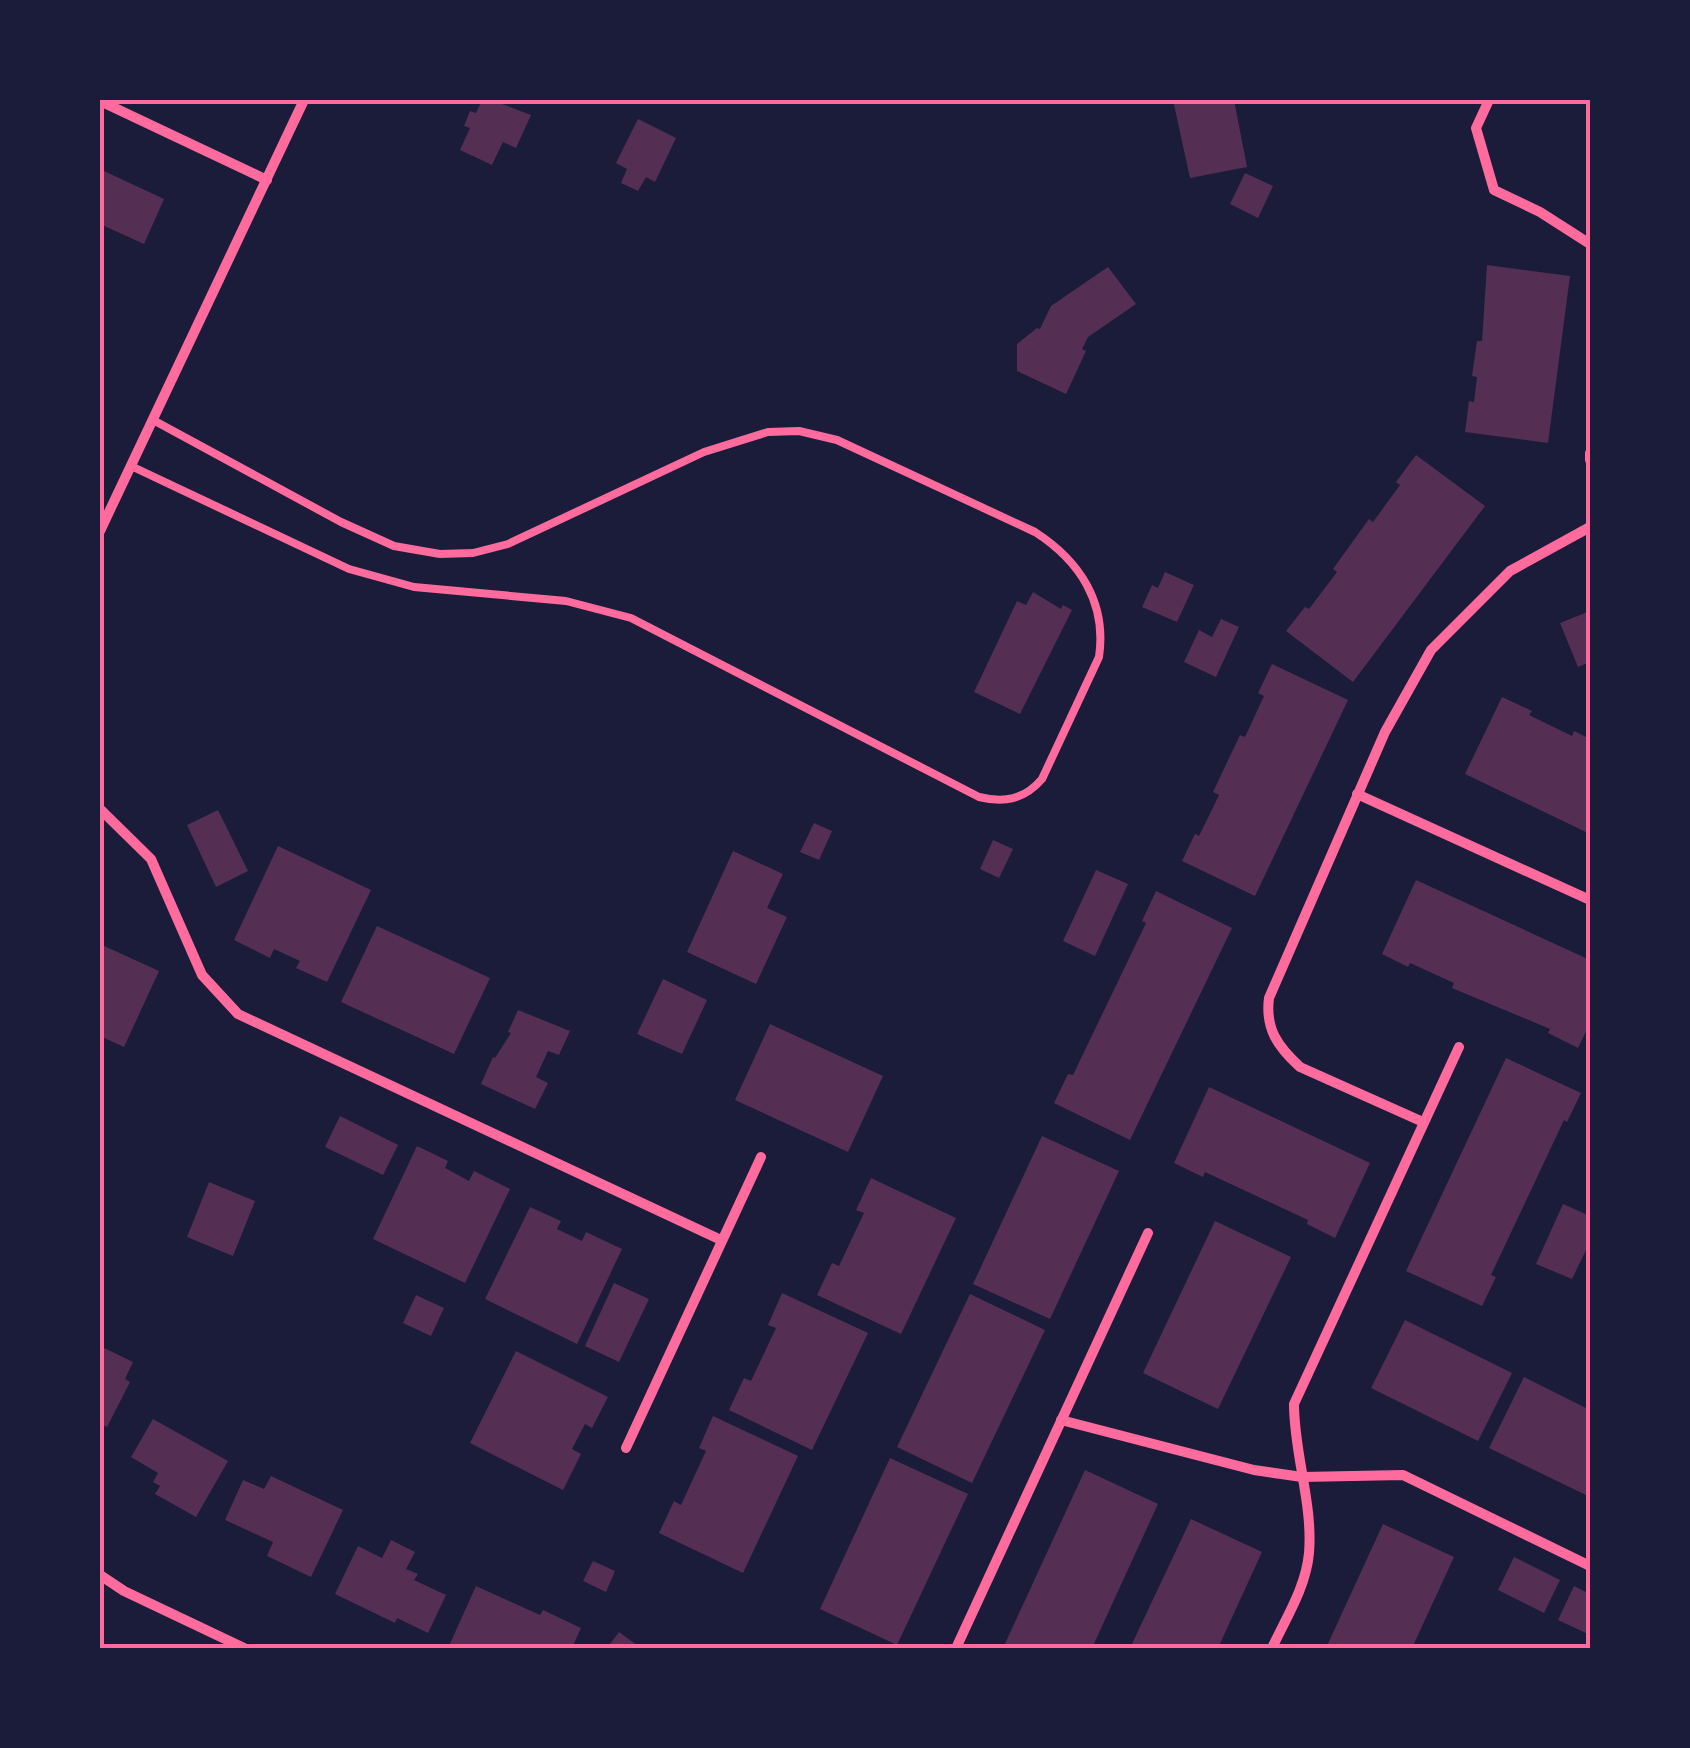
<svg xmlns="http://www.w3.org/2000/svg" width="1690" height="1748" viewBox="0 0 1690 1748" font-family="Signika,sans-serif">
  <rect width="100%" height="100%" fill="#1b1b3a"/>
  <g fill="#542f53">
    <polygon points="482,100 492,100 531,115 516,148 503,142 492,165 460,150 470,128 464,126 470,111 476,113"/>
    <polygon points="1173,100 1234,100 1247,167 1190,178"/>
    <polygon points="638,119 676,138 655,182 646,177 638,191 621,183 627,169 616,163"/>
    <polygon points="104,171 164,199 144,244 100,224 100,180"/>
    <polygon points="1245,173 1273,186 1258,218 1230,204"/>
    <polygon points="1487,265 1570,276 1548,443 1465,432 1469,401 1474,402 1477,377 1472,376 1477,341 1482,341"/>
    <polygon points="1108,267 1136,304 1088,337 1082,349 1086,351 1066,394 1017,371 1017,344 1037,328 1040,329 1051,306"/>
    <polygon points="1416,455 1485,506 1353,682 1286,631 1305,607 1309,609 1337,572 1333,569 1369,519 1373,522 1400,485 1396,482"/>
    <polygon points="1165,572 1194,585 1177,622 1142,607 1152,585 1158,588"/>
    <polygon points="1033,592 1061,609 1063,605 1072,610 1020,714 974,692 1017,601 1026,605"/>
    <polygon points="1590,611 1590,662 1578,667 1560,623"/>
    <polygon points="1221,619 1239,627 1216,677 1184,662 1199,630 1212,637"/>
    <polygon points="1272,664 1348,700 1255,896 1182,861 1195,834 1199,836 1219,795 1213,792 1240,735 1245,737 1264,696 1258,693"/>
    <polygon points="1502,697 1532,711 1529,715 1572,736 1574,731 1590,739 1590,834 1465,774"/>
    <polygon points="218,810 248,871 216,887 187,825"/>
    <polygon points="814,823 832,831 819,860 800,852"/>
    <polygon points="993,840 1013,849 999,878 980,869"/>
    <polygon points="278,846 371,890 327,982 296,968 300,961 274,949 270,958 234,940"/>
    <polygon points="733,851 783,874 767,908 787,917 756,984 687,952"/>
    <polygon points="1096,870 1128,884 1095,956 1063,941"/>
    <polygon points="1416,880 1590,960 1590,1023 1578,1048 1548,1033 1550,1029 1452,988 1454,983 1410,963 1408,967 1382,954"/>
    <polygon points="1156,891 1232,928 1130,1140 1054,1103 1068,1074 1073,1075 1146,923 1142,921"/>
    <polygon points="377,926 490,978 454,1054 341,1002"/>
    <polygon points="100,944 159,971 124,1047 100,1036"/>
    <polygon points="663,979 707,1000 682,1054 637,1034"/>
    <polygon points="518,1010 570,1031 559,1055 548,1051 536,1077 548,1083 535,1109 481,1084 493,1057 495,1058 511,1033 508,1032"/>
    <polygon points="770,1024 883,1076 848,1152 735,1100"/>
    <polygon points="1506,1058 1581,1093 1567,1122 1564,1120 1491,1275 1496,1277 1482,1306 1406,1271"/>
    <polygon points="1209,1087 1370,1163 1335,1238 1307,1224 1308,1220 1205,1172 1203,1177 1174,1163"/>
    <polygon points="340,1116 398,1145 383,1175 325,1147"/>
    <polygon points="1042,1136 1119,1171 1050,1319 973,1284"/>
    <polygon points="417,1146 448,1161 445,1168 469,1181 474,1171 510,1189 465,1283 373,1239"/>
    <polygon points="871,1178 956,1218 901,1334 817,1295 832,1263 839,1266 864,1213 856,1210"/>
    <polygon points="209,1182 255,1201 233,1256 187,1237"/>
    <polygon points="1563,1204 1590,1216 1590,1242 1572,1279 1536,1264"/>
    <polygon points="530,1207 561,1221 557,1229 582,1241 586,1232 622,1249 577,1344 485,1299"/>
    <polygon points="1215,1221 1291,1257 1218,1409 1143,1373"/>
    <polygon points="614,1283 649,1299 619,1362 585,1346"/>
    <polygon points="782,1293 868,1333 812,1450 729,1410 744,1378 751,1381 776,1328 768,1325"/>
    <polygon points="970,1294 1045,1330 972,1483 897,1447"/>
    <polygon points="416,1295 444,1308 431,1336 403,1323"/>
    <polygon points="1405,1320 1512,1373 1478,1441 1371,1388"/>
    <polygon points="100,1346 133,1362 125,1379 130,1382 107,1427 100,1424"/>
    <polygon points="516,1351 608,1397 592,1428 585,1424 572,1449 581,1454 563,1490 470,1443"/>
    <polygon points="1524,1377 1590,1410 1590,1497 1489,1448"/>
    <polygon points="713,1416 798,1456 743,1573 659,1533 674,1501 681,1505 706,1451 699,1448"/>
    <polygon points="153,1419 228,1461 196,1517 155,1494 160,1486 153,1482 158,1473 131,1457"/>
    <polygon points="890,1458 968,1494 897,1645 820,1609"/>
    <polygon points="1085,1470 1158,1504 1092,1648 1003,1648"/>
    <polygon points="271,1476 343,1510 311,1577 267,1556 273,1542 225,1520 243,1480 264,1489"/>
    <polygon points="1191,1519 1262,1552 1218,1648 1130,1648"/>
    <polygon points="1383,1524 1454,1557 1412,1648 1326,1648"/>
    <polygon points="391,1540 415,1552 406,1569 418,1574 414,1580 446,1595 428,1633 397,1618 395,1623 335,1594 358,1546 382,1558"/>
    <polygon points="1514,1557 1560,1580 1544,1613 1498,1590"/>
    <polygon points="593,1561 615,1571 606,1592 583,1581"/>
    <polygon points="476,1586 540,1615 543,1610 581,1628 572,1648 448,1648"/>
    <polygon points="1574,1586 1590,1594 1590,1635 1558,1620"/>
    <polygon points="619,1632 641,1648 607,1648"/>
  </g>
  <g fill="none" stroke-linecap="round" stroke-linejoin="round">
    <path stroke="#ff6b9d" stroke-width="8" d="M131 466 349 569 414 587 566 601 631 618 979 797C1004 803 1024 800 1042 779L1099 657C1107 603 1080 561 1035 532L837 440 799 431 768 432 704 452 508 544 473 553 440 554 394 546 341 522 153 420"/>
    <g stroke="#ff6b9d" stroke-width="10">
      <polyline points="1489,100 1476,128 1494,190 1540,212 1590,244"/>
      <polyline points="100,101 267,180"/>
      <polyline points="1590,453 1590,460"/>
      <polyline points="100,531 304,100"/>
      <polyline points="1357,794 1590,900"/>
      <polyline points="100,809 151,859 202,975 238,1014 721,1240"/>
      <path d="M1423 1122 1300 1067C1278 1047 1265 1029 1269 998L1385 732 1431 650 1510 571 1590 527"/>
      <polyline points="1061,1420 1254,1470 1302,1477 1403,1475 1590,1566"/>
      <polyline points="626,1448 761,1157"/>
      <polyline points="100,1575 124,1591 244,1648"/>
      <polyline points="957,1646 1148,1233"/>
      <path d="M1272 1648C1286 1618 1306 1587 1309 1553 1313 1503 1294 1454 1294 1404L1459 1047"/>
    </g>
  </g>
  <rect width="1690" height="1748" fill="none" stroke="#1b1b3a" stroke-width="205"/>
  <rect x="102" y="102" width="1486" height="1544" fill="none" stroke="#ff6b9d" stroke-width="4"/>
</svg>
